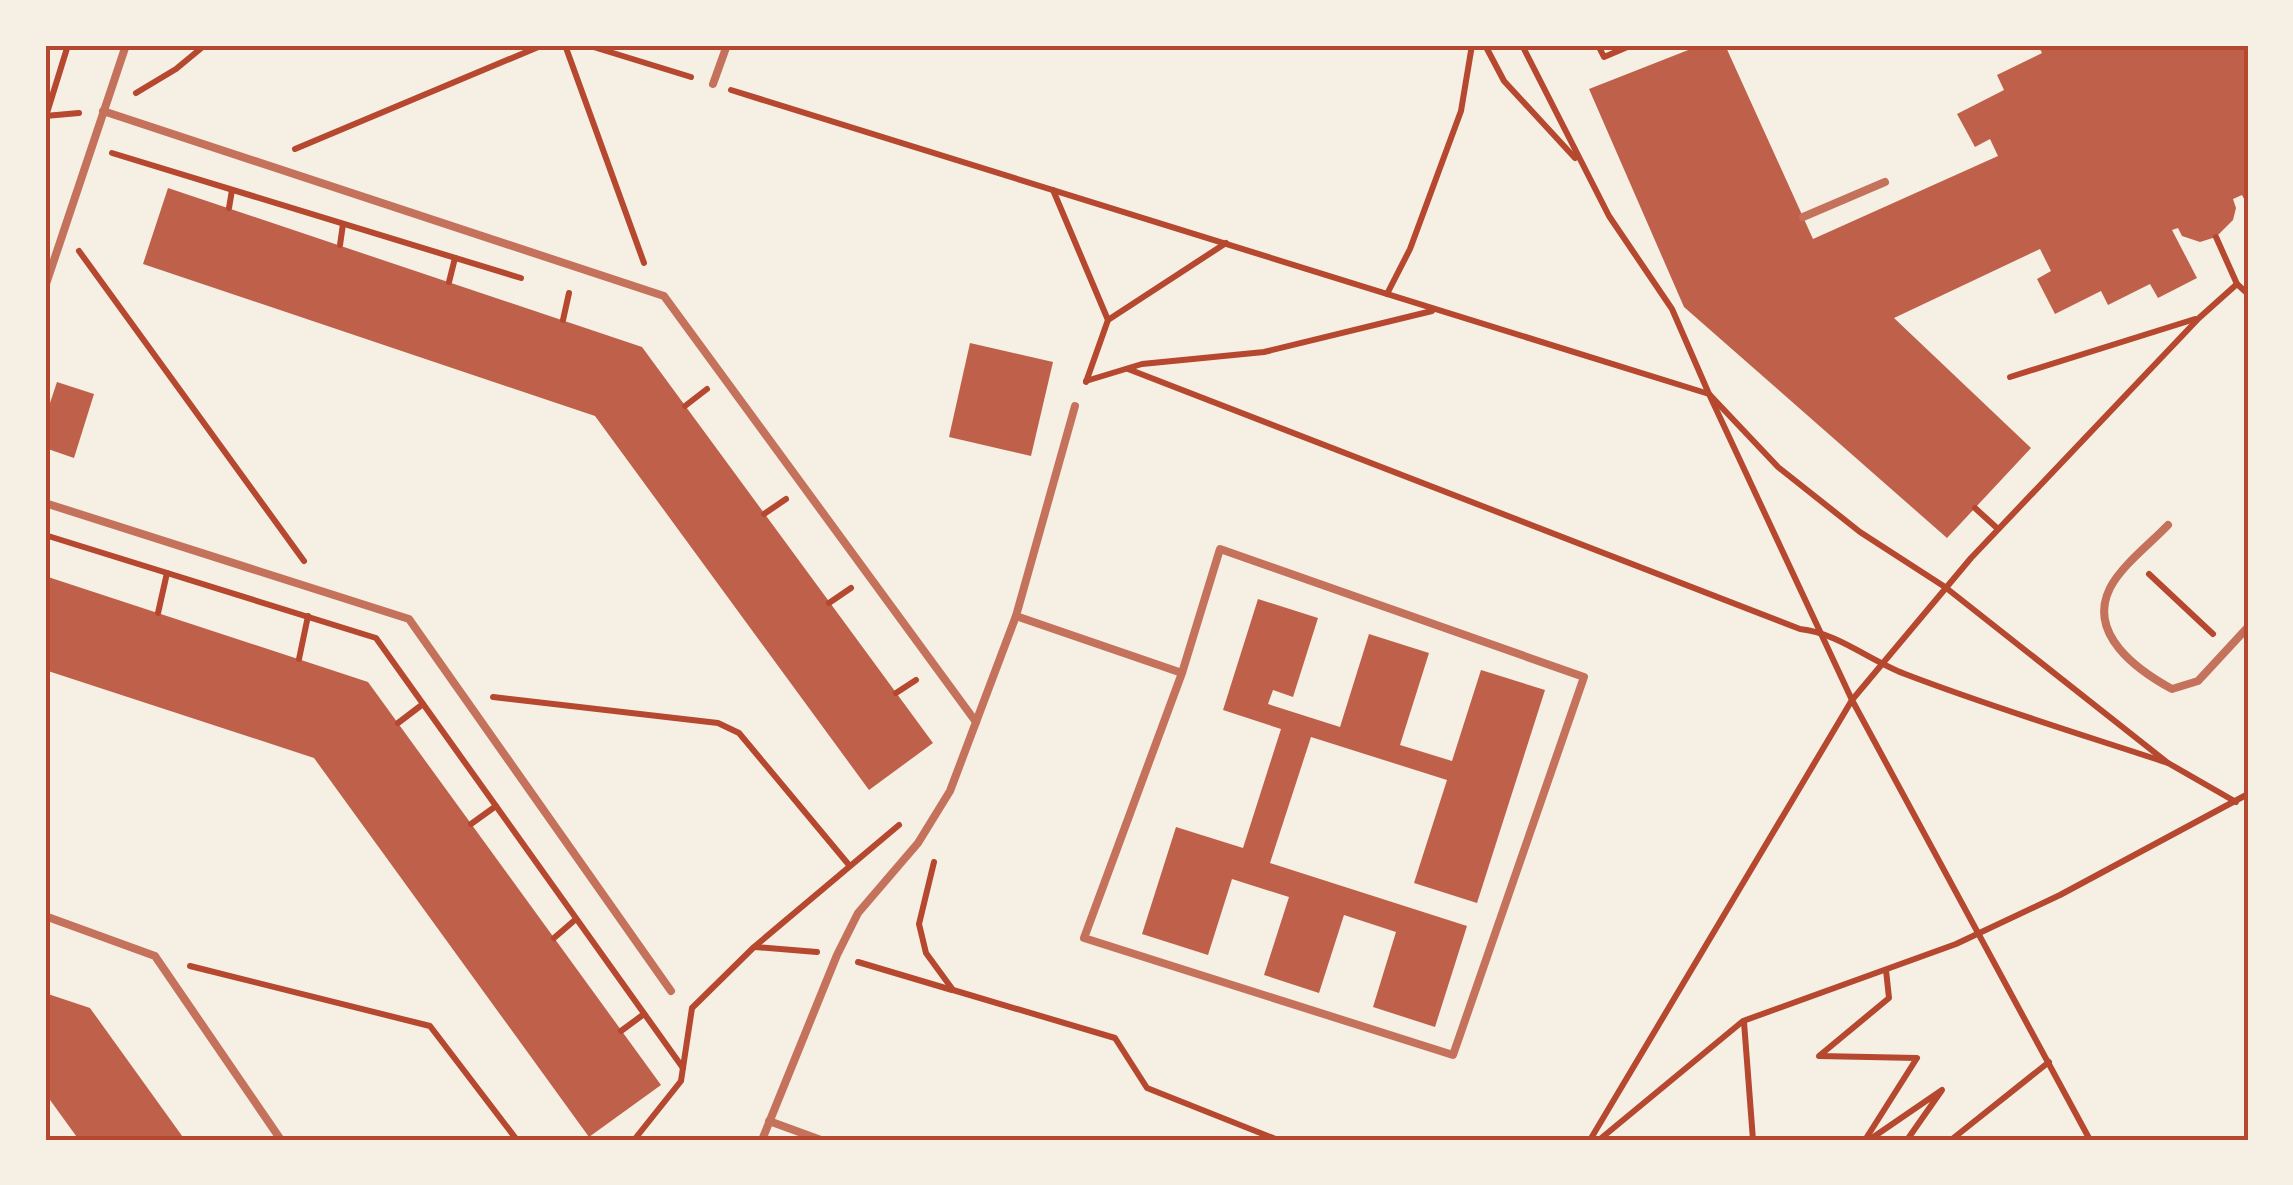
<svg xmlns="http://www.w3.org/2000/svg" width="2293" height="1185" viewBox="0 0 2293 1185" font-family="'Fira Sans',sans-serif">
  <rect width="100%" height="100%" fill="#f6efe4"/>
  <g fill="#bf614a">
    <polygon points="1701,45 1725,45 1813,239 1998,156 1990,139 1975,147 1957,114 2004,90 1997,75 2042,53 2038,45 2248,45 2248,206 2242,195 2233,199 2236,208 2233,220 2216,237 2200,242 2182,236 2178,228 2172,230 2197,278 2158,298 2150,284 2108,305 2101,291 2055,314 2037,279 2051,271 2040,249 1894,318 2031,448 1947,538 1684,307 1589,89"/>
    <polygon points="168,188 642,347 933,743 869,790 595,416 143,264"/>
    <polygon points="970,343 1053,362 1031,456 949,437"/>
    <polygon points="57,382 94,394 74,458 45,448 45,418"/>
    <polygon points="45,576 368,682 661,1085 589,1137 314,758 45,670"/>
    <polygon points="1258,599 1318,618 1293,697 1273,690 1268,704 1340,727 1369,634 1429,653 1400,745 1452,761 1481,670 1545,690 1477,903 1414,883 1447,780 1311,737 1270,863 1467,926 1435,1027 1373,1007 1396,932 1344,915 1319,993 1264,975 1289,897 1232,879 1208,955 1142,934 1176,827 1243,848 1281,729 1223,710"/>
    <polygon points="45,993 90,1008 185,1140 79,1140 45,1093"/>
  </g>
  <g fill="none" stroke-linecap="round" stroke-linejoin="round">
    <g stroke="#b5482f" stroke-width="6">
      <polyline points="565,45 644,263"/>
      <polyline points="587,45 691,77"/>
      <polyline points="1485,45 1504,81 1575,158"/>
      <polyline points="1522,45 1609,216 1672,309 1709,394 1778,467 1860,532 1945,587 2168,763 2236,802"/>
      <polyline points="1598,45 1604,57 1632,45"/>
      <polyline points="731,90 1709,394 1852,700 2090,1140"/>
      <polyline points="136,93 176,69 205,45"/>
      <polyline points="45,116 79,113"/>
      <polyline points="46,116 68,45"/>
      <polyline points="295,149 543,45"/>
      <polyline points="112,153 521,278"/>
      <polyline points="1053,190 1108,320"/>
      <polyline points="229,208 232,190"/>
      <polyline points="2216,237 2237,284 2248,294"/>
      <polyline points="340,245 343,224"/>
      <polyline points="79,251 304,561"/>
      <polyline points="449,282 455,258"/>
      <polyline points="1387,294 1410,249 1461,111 1472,45"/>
      <polyline points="563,320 569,293"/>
      <path d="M1128 369 1800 629C1838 633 1870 661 1905 674 1991 707 2080 734 2168 763"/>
      <polyline points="2010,377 2195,319"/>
      <polyline points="1086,381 1142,364 1264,352 1432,311"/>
      <polyline points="1086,382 1108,320 1226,243"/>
      <polyline points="685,406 707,389"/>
      <polyline points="1975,508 1998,529"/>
      <polyline points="764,514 786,499"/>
      <polyline points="45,535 376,638 683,1068"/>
      <polyline points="2149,574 2213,634"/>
      <polyline points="829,603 851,588"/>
      <polyline points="158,613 167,573"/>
      <polyline points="299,659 308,616"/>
      <polyline points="896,693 916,680"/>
      <polyline points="493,697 718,723 739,733 849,865"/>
      <polyline points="398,723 423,704"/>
      <polyline points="471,824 496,806"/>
      <polyline points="934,862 919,924 926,953 953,990 1115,1038 1147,1088 1278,1140"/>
      <polyline points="554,938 576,919"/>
      <polyline points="755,947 817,952"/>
      <polyline points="858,962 952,990"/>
      <polyline points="190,966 430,1026 517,1140"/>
      <polyline points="1744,1022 1753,1140"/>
      <polyline points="621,1031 644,1014"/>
      <polyline points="634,1140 681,1081 692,1008 754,947 899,825"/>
      <polyline points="1590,1140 1852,700 1971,558 2199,318 2237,284"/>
      <polyline points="1599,1140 1743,1021 1956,944 2060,895 2248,794"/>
      <polyline points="1865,1140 1917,1058 1819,1056 1889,998 1886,970"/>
      <polyline points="1869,1140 1942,1090 1907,1140"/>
      <polyline points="1951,1140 2049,1062"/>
    </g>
    <g stroke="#c5725c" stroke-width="8">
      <polyline points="713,84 727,45"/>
      <polyline points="103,111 664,296 976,722"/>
      <polyline points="1803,217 1885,182"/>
      <polyline points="45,287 126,45"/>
      <polyline points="45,503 409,619 671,991"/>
      <path d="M2168 525C2150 544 2122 565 2110 588 2087 634 2137 670 2172 689L2198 681 2248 627"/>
      <polyline points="1016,616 1182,673 1084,938 1453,1055 1584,677 1220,549 1182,673"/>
      <polyline points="45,916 155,956 281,1140"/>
      <polyline points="769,1121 821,1140"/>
      <polyline points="762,1140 837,955 858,913 918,843 950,791 1016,616 1075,406"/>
    </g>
  </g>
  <rect width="2293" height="1185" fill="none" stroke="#f6efe4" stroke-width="95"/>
  <rect x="48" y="48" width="2198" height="1090" fill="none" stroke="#b5482f" stroke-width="4"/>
</svg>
